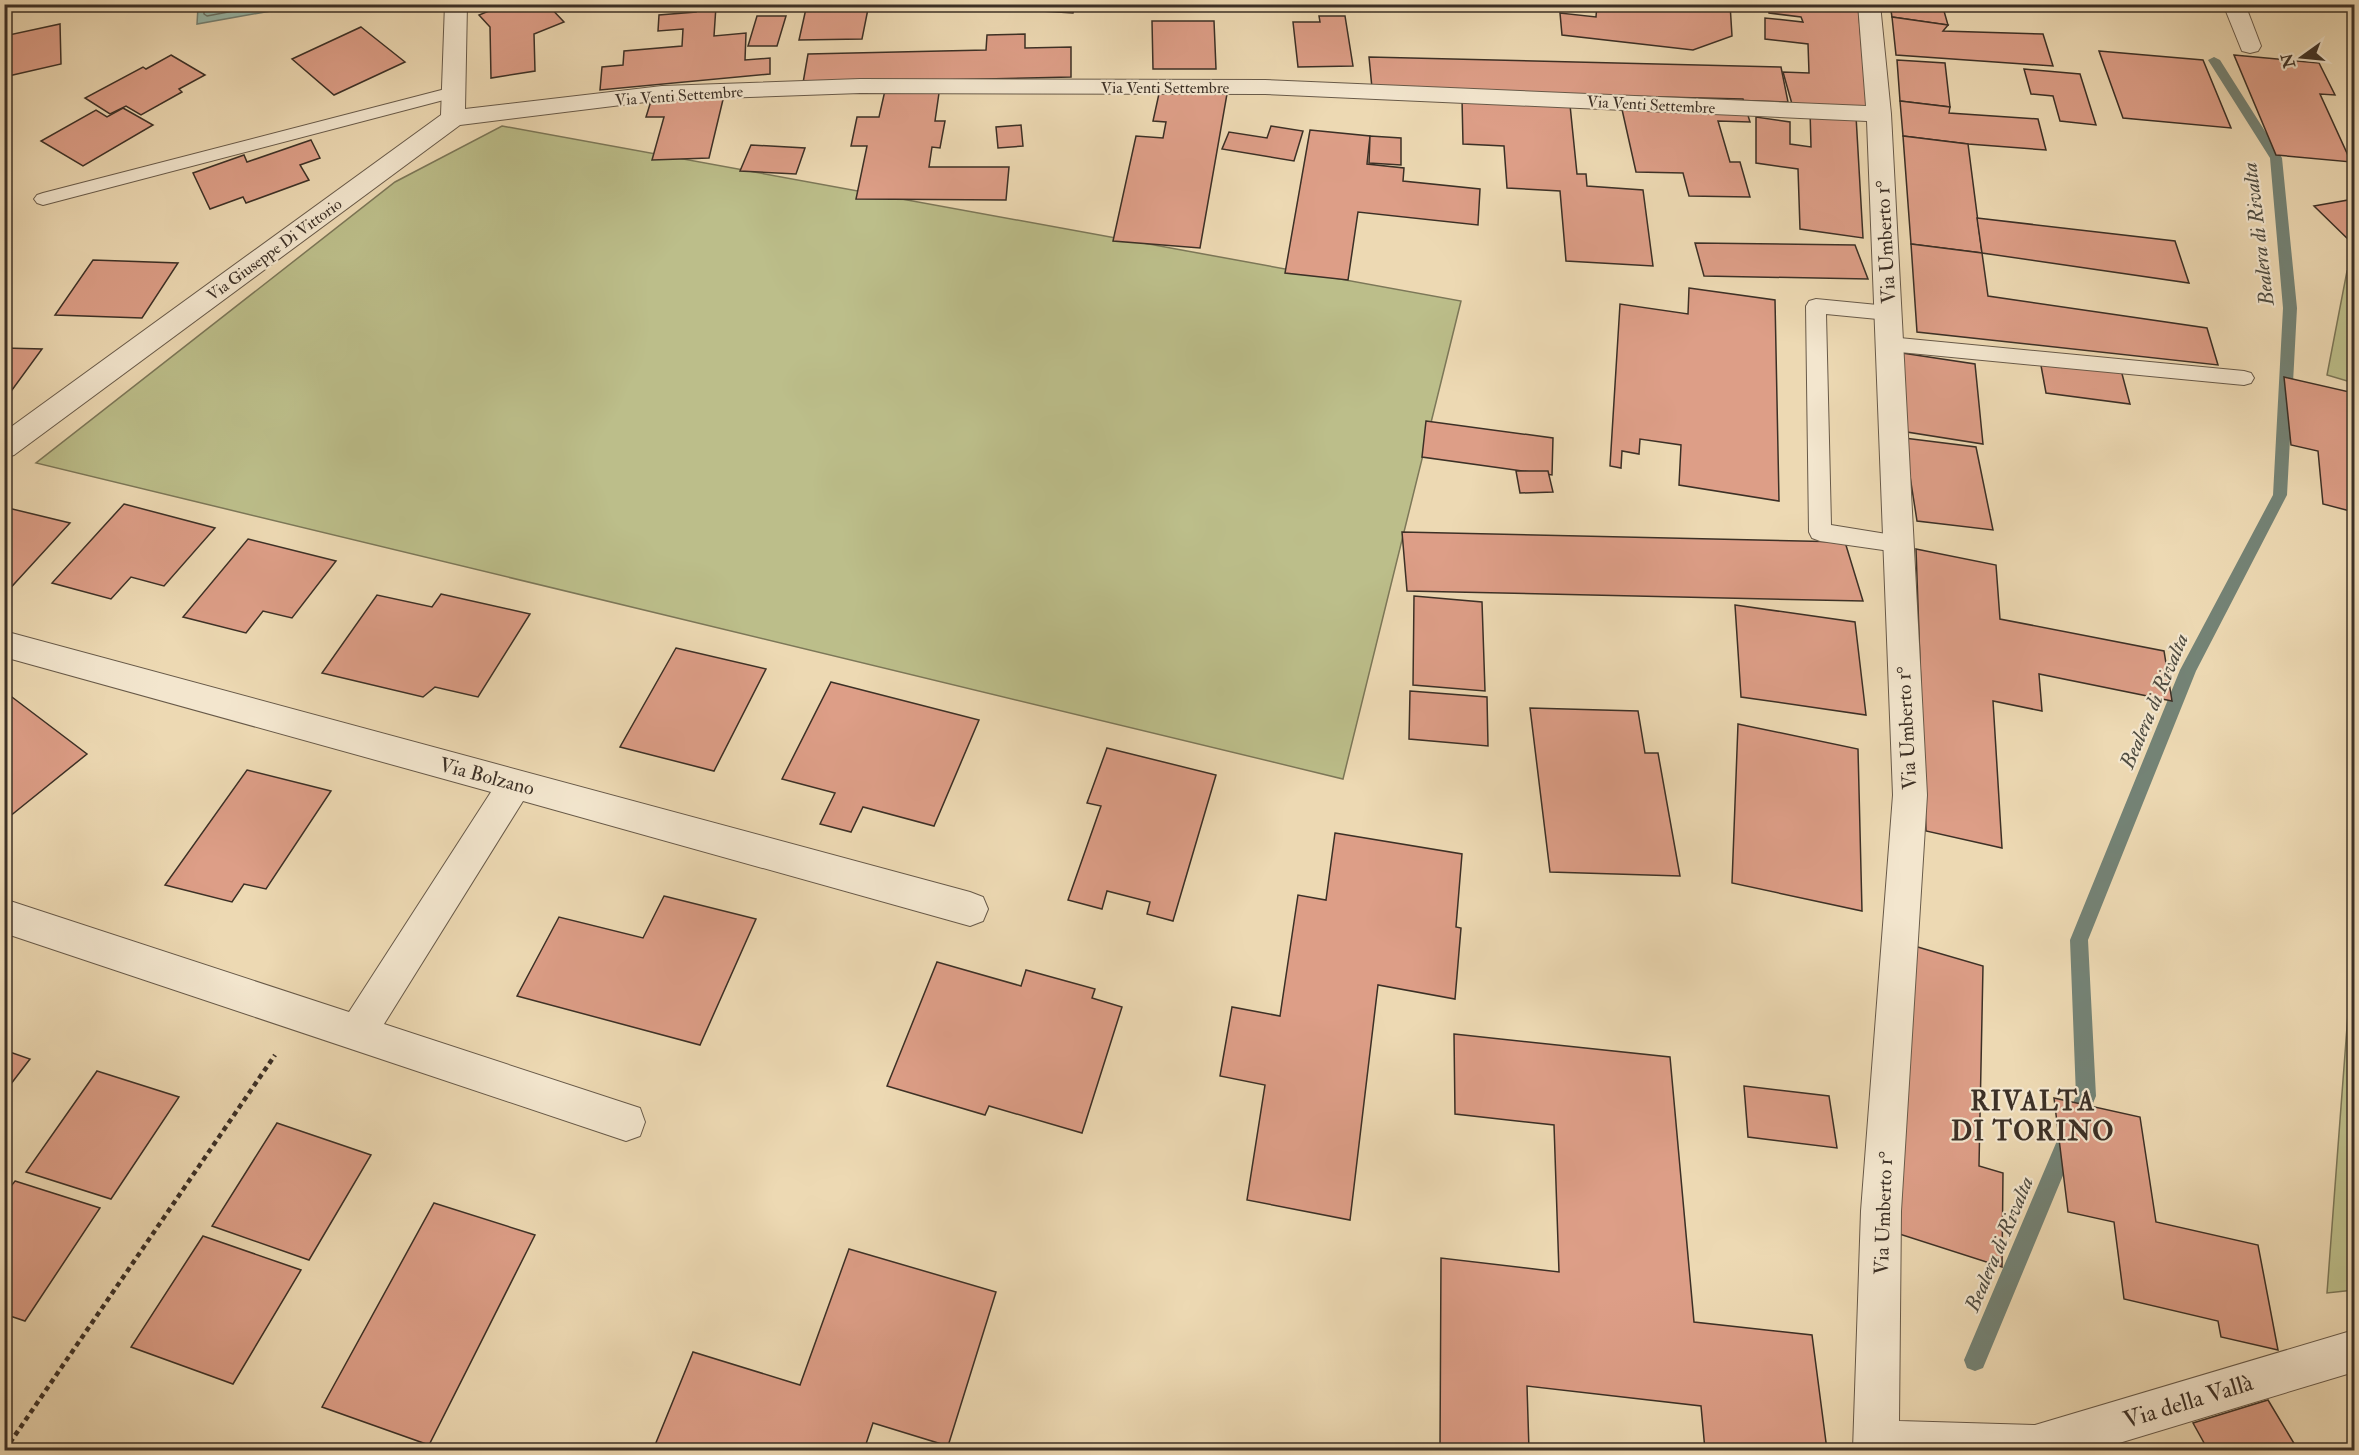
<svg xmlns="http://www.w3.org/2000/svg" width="2359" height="1455" viewBox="0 0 2359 1455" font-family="'IM FELL Double Pica',serif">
  <rect width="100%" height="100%" fill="#edd9b3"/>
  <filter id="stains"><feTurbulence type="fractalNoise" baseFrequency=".00333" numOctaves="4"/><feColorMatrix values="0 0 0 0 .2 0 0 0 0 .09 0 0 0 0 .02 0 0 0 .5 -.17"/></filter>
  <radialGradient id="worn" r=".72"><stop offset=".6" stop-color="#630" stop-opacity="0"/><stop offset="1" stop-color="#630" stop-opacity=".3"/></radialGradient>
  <g fill="#bcbe8a" stroke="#7c7758" stroke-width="1.5">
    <polygon points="502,126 1461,301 1343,779 36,463 395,182"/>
    <polygon points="2347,271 2354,272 2354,383 2327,375"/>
    <polygon points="2354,934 2354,1290 2327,1293"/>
  </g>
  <polygon fill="#99baab" stroke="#748376" stroke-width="1.5" points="212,5 276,5 276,10 197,24 198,7"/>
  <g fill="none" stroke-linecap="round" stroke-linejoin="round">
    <polyline stroke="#6a7568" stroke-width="1.5" points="204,4 204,14 207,16 270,4"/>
    <polygon fill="#748376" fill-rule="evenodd" points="2214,57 2220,60 2282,158 2297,308 2287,495 2196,671 2088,940 2096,1096 1983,1368 1975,1371 1967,1368 1964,1360 2076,1096 2070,940 2180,670 2273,495 2283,308 2270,158 2208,60"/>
  </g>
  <g fill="#dd9e87" stroke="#3c3026" stroke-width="1.5">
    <polygon points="506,4 547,4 564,22 534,34 535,71 491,78 490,27 479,15"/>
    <polygon points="807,4 869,4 862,39 799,40"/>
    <polygon points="1007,4 1075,4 1073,13 1006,9"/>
    <polygon points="1597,4 1730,4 1732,36 1693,50 1562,35 1560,13 1596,17"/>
    <polygon points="1768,4 1858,4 1867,108 1792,104 1783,72 1809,73 1808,44 1765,39 1765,18 1803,22 1801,17 1769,13"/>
    <polygon points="1890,4 1942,4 1948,25 1892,17"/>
    <polygon points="716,6 714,36 746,33 745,60 770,58 770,74 600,90 602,67 623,65 624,51 682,46 683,29 658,31 659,15 696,12 696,7"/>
    <polygon points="757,16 786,16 777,46 748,46"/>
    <polygon points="1319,16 1345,16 1353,66 1298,67 1293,22 1320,22"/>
    <polygon points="1892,17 1948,25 1943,31 2043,34 2053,66 1896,55"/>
    <polygon points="1152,21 1214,21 1216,69 1153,69"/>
    <polygon points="60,24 61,64 4,77 4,36"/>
    <polygon points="361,27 405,62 334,95 292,59"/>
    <polygon points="1025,34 1025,48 1071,47 1071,77 803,83 808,54 986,50 987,35"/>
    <polygon points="2099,51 2203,60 2231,128 2123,118"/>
    <polygon points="171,55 205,75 179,89 182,92 141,115 126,106 110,114 85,98 143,67 146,69"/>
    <polygon points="2234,55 2319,63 2335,95 2320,94 2351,162 2276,155"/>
    <polygon points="1369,57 1781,67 1788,102 1372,88"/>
    <polygon points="1897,60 1945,63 1950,107 1900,101"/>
    <polygon points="2024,69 2080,74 2096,125 2060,121 2053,96 2031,94"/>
    <polygon points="886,86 940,86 935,121 945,121 940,148 932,147 929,167 1009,167 1006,200 856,199 867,146 851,146 857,117 879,117"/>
    <polygon points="726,87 709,158 652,160 664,117 646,117 655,88"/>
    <polygon points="1160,89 1227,94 1200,248 1113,241 1136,136 1163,138 1166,122 1153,121"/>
    <polygon points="1619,96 1743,99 1750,122 1718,121 1730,162 1740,162 1750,197 1689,196 1683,173 1636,172"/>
    <polygon points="1462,99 1570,105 1577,174 1586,174 1587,186 1643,190 1653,266 1566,261 1560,191 1507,188 1504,146 1463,144"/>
    <polygon points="1900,101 1950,107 1949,113 2038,119 2046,150 1968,144 1903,136"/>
    <polygon points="123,108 153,125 83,166 41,141 96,110 107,117"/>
    <polygon points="1810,110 1856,116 1863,238 1800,229 1798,169 1756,163 1756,117 1790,122 1790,144 1811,147"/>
    <polygon points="1021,125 1023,146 998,148 996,127"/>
    <polygon points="1271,126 1303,131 1294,161 1222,149 1229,132 1267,138"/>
    <polygon points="1310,130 1370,136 1367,164 1404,168 1403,181 1480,189 1478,225 1358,212 1348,280 1285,273"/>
    <polygon points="1370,136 1401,138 1401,165 1369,163"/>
    <polygon points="1903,136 1968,144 1982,253 1911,244"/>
    <polygon points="311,140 320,158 300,165 309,180 246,203 243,197 210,209 193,173 244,155 247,162"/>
    <polygon points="751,145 805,148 796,174 740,171"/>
    <polygon points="2354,199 2354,245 2314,206"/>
    <polygon points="1977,218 2175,241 2189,283 1982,253"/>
    <polygon points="1695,243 1855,245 1868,279 1704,276"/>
    <polygon points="1911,244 1982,253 1988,296 2207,328 2218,365 1917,332"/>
    <polygon points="93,260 178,263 142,318 55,315"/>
    <polygon points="1689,288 1775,300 1779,501 1679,485 1681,445 1640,439 1639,454 1622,451 1621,468 1610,466 1620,304 1688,314"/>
    <polygon points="4,348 42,349 4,401"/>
    <polygon points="1902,353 1975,364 1983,444 1907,432"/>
    <polygon points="2040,360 2121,370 2130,404 2046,393"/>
    <polygon points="2284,377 2354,393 2354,512 2323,504 2318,451 2291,445"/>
    <polygon points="1426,421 1553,438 1552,475 1422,457"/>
    <polygon points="1904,438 1976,447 1993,530 1917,521"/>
    <polygon points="1516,471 1548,471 1553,492 1520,493"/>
    <polygon points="124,504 215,528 164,586 131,577 111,599 52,583"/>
    <polygon points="4,507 70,523 4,595"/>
    <polygon points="1402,532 1845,542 1863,601 1407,591"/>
    <polygon points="248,539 336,561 292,618 263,611 246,633 183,617"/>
    <polygon points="1916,549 1996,565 2000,619 2164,651 2172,701 2039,674 2042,711 1993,701 2002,848 1926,831"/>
    <polygon points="441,594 530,614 478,697 435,687 423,697 322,673 377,595 432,607"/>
    <polygon points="1414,596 1482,602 1485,691 1413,685"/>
    <polygon points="1735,605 1855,622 1866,715 1741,697"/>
    <polygon points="676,648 766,669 714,771 620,747"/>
    <polygon points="831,682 979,720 934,826 863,807 851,832 820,824 835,793 782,779"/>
    <polygon points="4,691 87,754 4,821"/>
    <polygon points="1410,691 1487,697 1488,746 1409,739"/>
    <polygon points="1530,708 1638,711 1645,753 1658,753 1680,876 1550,872"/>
    <polygon points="1738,724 1858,749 1862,911 1732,883"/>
    <polygon points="1107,748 1216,775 1173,921 1147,914 1150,902 1107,891 1102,909 1068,900 1101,806 1087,803"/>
    <polygon points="247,770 331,791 266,889 244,884 232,902 165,885"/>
    <polygon points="1335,833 1462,854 1456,927 1461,928 1455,999 1378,985 1350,1220 1247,1200 1265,1085 1220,1076 1232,1007 1280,1016 1298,895 1326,900"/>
    <polygon points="664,896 756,919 700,1045 517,996 559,917 643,938"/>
    <polygon points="1904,943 1983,966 1979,1166 2003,1173 2002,1267 1890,1231"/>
    <polygon points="937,962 1021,986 1026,970 1095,989 1092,998 1122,1007 1082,1133 989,1106 985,1115 887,1086"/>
    <polygon points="1454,1034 1670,1057 1694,1322 1812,1335 1827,1450 1775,1446 1776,1450 1705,1450 1701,1406 1527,1386 1529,1450 1440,1450 1441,1258 1559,1272 1554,1125 1455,1114"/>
    <polygon points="4,1050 30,1059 4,1093"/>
    <polygon points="97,1071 179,1097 111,1199 26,1172"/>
    <polygon points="1744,1086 1829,1096 1837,1148 1748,1137"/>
    <polygon points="2054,1098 2140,1117 2156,1222 2258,1245 2278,1350 2221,1337 2218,1321 2124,1299 2114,1222 2068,1212"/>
    <polygon points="277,1123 371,1155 309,1260 212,1226"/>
    <polygon points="15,1181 100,1208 25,1321 4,1314 4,1195"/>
    <polygon points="434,1203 535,1235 429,1445 322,1407"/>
    <polygon points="203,1236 301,1270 233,1384 131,1347"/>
    <polygon points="849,1249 996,1292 948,1446 873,1423 864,1450 653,1450 693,1352 800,1385"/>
    <polygon points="2268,1400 2298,1450 2208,1450 2193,1423"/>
  </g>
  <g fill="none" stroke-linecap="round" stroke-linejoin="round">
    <defs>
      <g id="lane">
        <polygon points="453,87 459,88 462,92 459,96 43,205 37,203 34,199 37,195 43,193"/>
        <polygon points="1816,299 1888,306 1895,308 1898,313 1895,318 1888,320 1826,314 1831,525 1905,537 1908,543 1905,549 1897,552 1820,541 1812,538 1809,532 1806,306 1809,301"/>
        <polygon points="1889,337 2244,371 2251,373 2254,378 2251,383 2244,385 1889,351 1882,349 1879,344 1882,339"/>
      </g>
      <g id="street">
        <polygon points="4,4 23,4 20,9 4,14"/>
        <polygon points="445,4 467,4 465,109 662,86 860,79 1265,80 1866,106 1858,4 1880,4 1891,114 1927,795 1901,1211 1899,1421 2035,1425 2354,1330 2354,1372 2096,1450 1853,1450 1861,1211 1893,795 1867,121 1265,94 860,93 662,100 460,125 14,455 4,458 4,432 441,115"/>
        <polygon points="2223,4 2245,4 2261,46 2258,51 2250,53 2242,51"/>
        <polygon points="4,631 970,892 983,897 988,909 983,921 970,926 523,801 384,1024 640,1108 645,1122 640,1136 626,1141 4,933 4,899 349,1012 491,792 4,657"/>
      </g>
    </defs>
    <use href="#lane" stroke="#685a49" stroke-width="2"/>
    <use href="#street" stroke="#685a49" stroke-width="2"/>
    <polyline stroke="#3c3026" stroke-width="4.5" stroke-dasharray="5 4" stroke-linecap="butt" points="5,1450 275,1055"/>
    <use href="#lane" fill="#f3e6ce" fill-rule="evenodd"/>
    <use href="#street" fill="#f3e6ce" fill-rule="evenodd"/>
  </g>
  <g text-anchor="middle" stroke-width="4.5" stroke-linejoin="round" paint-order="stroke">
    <g font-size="16" fill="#3c3026" stroke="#f3e6ce">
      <text x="1165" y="93">Via Venti Settembre</text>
      <text transform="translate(679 95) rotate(-4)" y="6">Via Venti Settembre</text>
      <text transform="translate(1651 104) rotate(3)" y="6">Via Venti Settembre</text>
      <text transform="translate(274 249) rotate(-36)" y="6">Via Giuseppe Di Vittorio</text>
    </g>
    <g font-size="20" fill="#3c3026" stroke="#f3e6ce">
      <text transform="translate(1885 242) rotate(-93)" y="7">Via Umberto 1°</text>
      <text transform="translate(1906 728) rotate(-93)" y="7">Via Umberto 1°</text>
      <text transform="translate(487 776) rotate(15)" y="7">Via Bolzano</text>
      <text transform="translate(1883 1213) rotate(-88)" y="7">Via Umberto 1°</text>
    </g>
    <g font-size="21" font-style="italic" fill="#4f4c41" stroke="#f3e6ce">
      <text transform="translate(2258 234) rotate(-97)" y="7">Bealera di Rivalta</text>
      <text transform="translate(2154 701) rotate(-67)" y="7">Bealera di Rivalta</text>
      <text transform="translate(1999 1244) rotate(-67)" y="7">Bealera di Rivalta</text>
    </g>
    <g font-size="24" fill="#3c3026" stroke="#f3e6ce">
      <text transform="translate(2188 1401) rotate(-17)" y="8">Via della Vallà</text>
    </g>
    <g font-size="26" font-weight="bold" letter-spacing="1.5" fill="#3c3026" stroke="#f3e6ce">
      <text x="2033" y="1110">RIVALTA<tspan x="2033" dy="30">DI TORINO</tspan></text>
    </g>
  </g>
  <rect width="2359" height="1455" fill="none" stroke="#edd9b3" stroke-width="24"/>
  <rect x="6" y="6" width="2347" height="1443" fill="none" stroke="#3c3026" stroke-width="3"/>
  <rect x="12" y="12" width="2335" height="1431" fill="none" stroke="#3c3026" stroke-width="1.5"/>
  <g transform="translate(2302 57) rotate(255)" stroke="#f3e6ce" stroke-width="4.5" paint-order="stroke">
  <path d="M0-4.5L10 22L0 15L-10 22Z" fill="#3c3026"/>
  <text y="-9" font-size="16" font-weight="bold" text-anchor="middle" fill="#3c3026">N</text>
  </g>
  <rect width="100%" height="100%" filter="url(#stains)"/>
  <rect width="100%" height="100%" fill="url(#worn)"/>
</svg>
